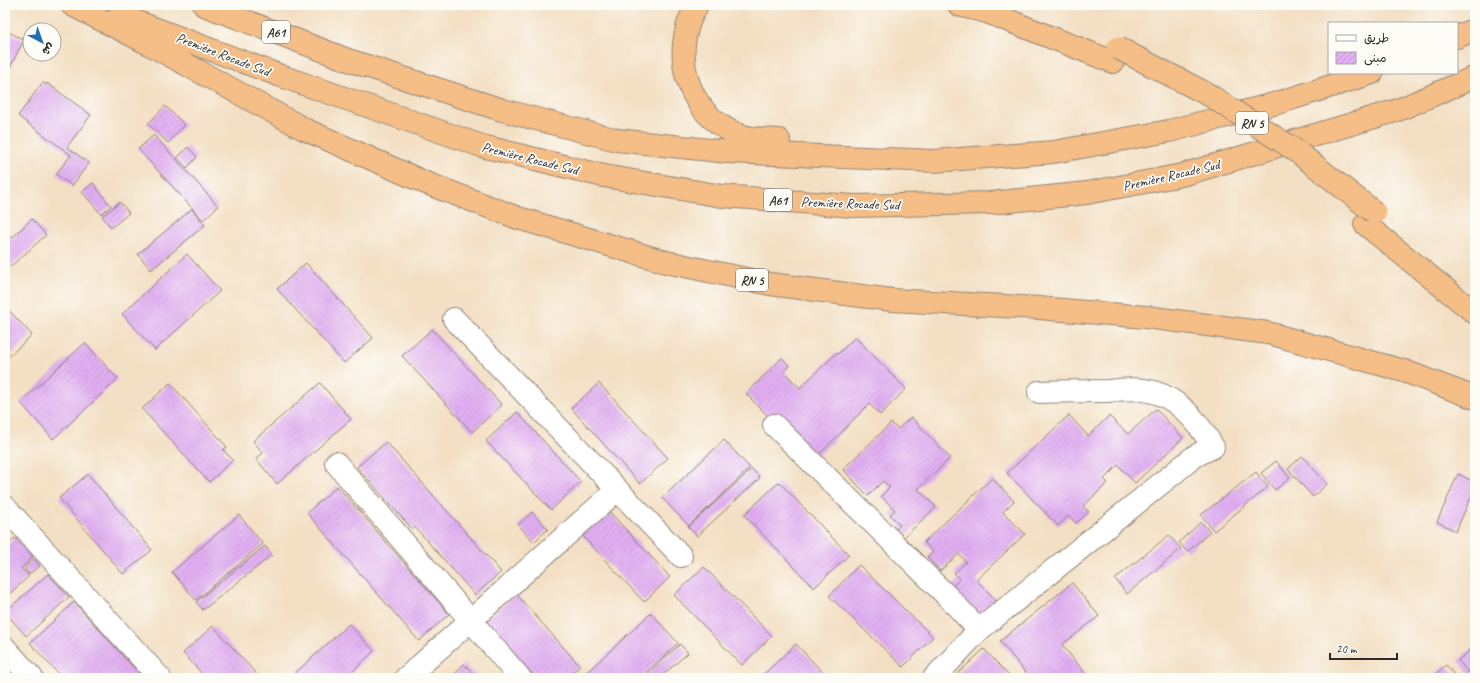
<svg xmlns="http://www.w3.org/2000/svg" width="1480" height="683" viewBox="0 0 1480 683" font-family="Caveat,'Playpen Sans Arabic',sans-serif">
  <defs>
    <pattern id="building-hatch" width="6" height="6" patternUnits="userSpaceOnUse"><rect width="6" height="6" fill="#e1aef2"/><path d="M-1 1l2-2M0 6l6-6M5 7l2-2" fill="none" stroke="#c196d0"/></pattern>
  </defs>
  <rect width="100%" height="100%" fill="#fdfcf7"/>
  <filter id="ink" filterUnits="userSpaceOnUse"><feTurbulence type="fractalNoise" baseFrequency=".025" numOctaves="2"/><feDisplacementMap in="SourceGraphic" scale="8" xChannelSelector="R" yChannelSelector="G"/><feConvolveMatrix kernelMatrix="1 2 1 2 8 2 1 2 1" color-interpolation-filters="sRGB"/></filter>
  <filter id="wash" filterUnits="userSpaceOnUse"><feTurbulence type="fractalNoise" baseFrequency=".012" numOctaves="4" result="noise"/><feDisplacementMap in="SourceGraphic" scale="16" xChannelSelector="R" yChannelSelector="G"/><feGaussianBlur stdDeviation="0.9" result="paint"/><feColorMatrix in="noise" values="0 0 0 0 0 0 0 0 0 0 0 0 0 0 0 0 0 1.4 0 .05"/><feComposite in="paint" operator="in"/></filter>
  <g filter="url(#wash)">
    <rect width="100%" height="100%" fill="#f3dfc3"/>
    <g id="blocks">
      <g fill="url(#building-hatch)">
        <polygon points="5,30 24,40 5,77"/>
        <polygon points="43,82 46,85 47,83 91,115 67,147 89,163 72,186 56,174 71,155 18,116"/>
        <polygon points="165,106 185,125 168,143 148,124"/>
        <polygon points="5,124 9,128 5,132"/>
        <polygon points="154,135 218,206 203,220 138,149"/>
        <polygon points="188,147 197,157 187,168 177,158"/>
        <polygon points="93,183 111,206 101,214 82,192"/>
        <polygon points="120,202 129,213 111,228 102,216"/>
        <polygon points="192,209 205,225 151,270 138,254"/>
        <polygon points="32,219 46,235 10,267 5,262 5,244"/>
        <polygon points="187,254 220,291 155,350 122,314"/>
        <polygon points="306,263 373,338 344,363 277,289"/>
        <polygon points="5,306 32,335 5,360"/>
        <polygon points="432,329 502,405 472,432 402,356"/>
        <polygon points="855,337 906,389 880,415 869,404 813,461 746,394 782,358 790,366 784,372 800,388 836,353 838,354"/>
        <polygon points="85,343 118,379 53,439 20,402"/>
        <polygon points="170,383 227,447 223,450 233,460 209,482 142,409"/>
        <polygon points="320,383 351,419 277,484 256,459 263,453 253,441"/>
        <polygon points="599,383 668,458 640,484 571,408"/>
        <polygon points="1156,409 1183,438 1135,483 1118,465 1104,479 1108,483 1083,506 1089,512 1076,523 1069,516 1058,526 1007,473 1069,415 1088,436 1109,416 1128,434"/>
        <polygon points="517,412 581,482 551,510 486,441"/>
        <polygon points="911,417 950,458 918,489 936,507 899,542 891,534 900,525 890,515 895,510 881,496 890,487 883,481 868,496 843,469 891,423 898,429"/>
        <polygon points="724,440 750,468 689,526 662,498"/>
        <polygon points="386,442 501,572 475,595 415,527 412,529 357,467"/>
        <polygon points="1302,456 1327,484 1313,497 1288,469"/>
        <polygon points="1276,461 1290,478 1275,490 1261,473"/>
        <polygon points="752,469 760,478 697,536 688,527"/>
        <polygon points="1256,472 1268,487 1214,531 1201,515"/>
        <polygon points="88,474 152,550 123,574 59,498"/>
        <polygon points="1458,474 1475,482 1475,488 1456,531 1437,522"/>
        <polygon points="992,478 1014,501 1003,512 1025,534 976,580 996,600 979,617 951,587 960,579 954,573 966,562 959,554 940,571 927,557 933,552 924,542"/>
        <polygon points="779,482 849,555 814,588 744,515"/>
        <polygon points="337,486 449,614 419,641 307,513"/>
        <polygon points="602,504 670,577 644,602 576,529"/>
        <polygon points="532,512 548,529 534,542 518,525"/>
        <polygon points="239,515 263,544 196,600 172,572"/>
        <polygon points="1201,522 1210,532 1187,552 1179,542"/>
        <polygon points="1169,535 1181,549 1127,594 1115,579"/>
        <polygon points="15,538 33,557 21,568 29,576 5,598 5,547"/>
        <polygon points="265,546 272,555 203,610 196,602"/>
        <polygon points="34,559 40,566 29,574 24,567"/>
        <polygon points="859,565 933,637 903,667 829,596"/>
        <polygon points="704,567 772,636 742,665 674,595"/>
        <polygon points="48,574 69,597 26,636 5,612"/>
        <polygon points="1072,583 1099,616 1062,645 1089,678 1030,678 1000,641"/>
        <polygon points="516,594 580,666 566,678 536,678 485,621"/>
        <polygon points="74,602 143,678 62,678 30,643"/>
        <polygon points="651,613 678,643 640,678 590,678 586,673"/>
        <polygon points="349,624 374,651 346,678 290,678"/>
        <polygon points="213,626 260,678 206,678 183,653"/>
        <polygon points="680,644 688,653 659,678 643,678"/>
        <polygon points="796,644 828,678 768,678 764,674"/>
        <polygon points="1475,646 1475,678 1473,678 1458,660"/>
        <polygon points="984,649 1011,678 954,677"/>
        <polygon points="464,664 478,678 451,678"/>
        <polygon points="1446,665 1457,678 1431,678"/>
      </g>
    </g>
  </g>
  <g filter="url(#ink)">
    <use href="#blocks" fill-opacity="0" stroke="#8f8577" stroke-width="1"/>
    <g fill="none" stroke-linecap="round" stroke-linejoin="round">
      <defs>
        <g id="minor">
          <polyline points="454,319 681,556"/>
          <polyline points="774,425 951,600 979,630"/>
          <polyline points="336,463 520,678"/>
          <polyline points="5,507 160,678"/>
          <polyline points="5,648 32,678"/>
          <polyline points="406,678 617,490"/>
          <path d="M934 678 979 630 1195 456 1213 447C1198 421 1176 394 1144 390 1132 388 1119 390 1107 391 1084 391 1062 391 1039 392"/>
        </g>
        <g id="highway">
          <polyline points="72,5 149,44 304,129 426,183 518,218 666,262 770,284 892,300 1039,308 1146,317 1268,333 1404,371 1475,398"/>
          <polyline points="204,5 348,60 502,110 617,140 728,152 934,161 1054,152 1169,131 1281,102 1372,73"/>
          <path d="M697 5C669 52 686 113 737 134 750 140 765 139 779 140"/>
          <polyline points="959,5 987,12 1113,62"/>
          <polyline points="119,15 281,76 482,146 604,176 722,196 853,206 991,203 1087,193 1182,175 1398,110 1475,77"/>
          <polyline points="1457,37 1475,29"/>
          <polyline points="1365,224 1475,313"/>
        </g>
      </defs>
      <use href="#minor" stroke="#8f8577" stroke-width="24"/>
      <use href="#highway" stroke="#8f8577" stroke-width="24"/>
      <use href="#minor" stroke="#fff" stroke-width="22"/>
      <use href="#highway" stroke="#f6be87" stroke-width="22"/>
      <defs>
        <polyline id="highway-bridge" points="1118,48 1209,95 1295,150 1375,213"/>
      </defs>
      <use href="#highway-bridge" stroke="#8f8577" stroke-width="24" stroke-linecap="butt"/>
      <use href="#highway-bridge" stroke="#f6be87" stroke-width="22"/>
    </g>
  </g>
  <g text-anchor="middle" stroke-width="3.5" stroke-linejoin="round" paint-order="stroke">
    <g fill="#fdfcf7" stroke="#6a6a68" stroke-width="1">
      <rect x="262" y="21" width="28" height="22" rx="3"/>
      <rect x="1236" y="112" width="32" height="22" rx="3"/>
      <rect x="764" y="189" width="28" height="22" rx="3"/>
      <rect x="736" y="269" width="32" height="22" rx="3"/>
    </g>
    <g font-size="13" font-weight="bold" fill="#2b2b2b">
      <text x="276" y="37">A61</text>
      <text x="1252" y="128">RN 5</text>
      <text x="778" y="205">A61</text>
      <text x="752" y="285">RN 5</text>
    </g>
    <g font-size="14" fill="#2b2b2b" stroke="#fdfcf7">
      <text transform="translate(223 54) rotate(21)" y="5">Première Rocade Sud</text>
      <text transform="translate(530 158) rotate(14)" y="5">Première Rocade Sud</text>
      <text transform="translate(1171 175) rotate(-13)" y="5">Première Rocade Sud</text>
      <text transform="translate(850 203) rotate(2)" y="5">Première Rocade Sud</text>
    </g>
  </g>
  <rect width="1480" height="683" fill="none" stroke="#fdfcf7" stroke-width="20"/>
  <rect x="1328" y="22" width="130" height="52" fill="#fdfcf7" stroke="#a9a8a5"/>
  <rect x="1336" y="35" width="20" height="6" fill="#ffffff" stroke="#a9a8a5"/>
  <text x="1364" y="42" font-size="12" fill="#2b2b2b">طريق</text>
  <rect x="1336" y="52" width="20" height="12" fill="url(#building-hatch)" stroke="#a9a8a5"/>
  <text x="1364" y="62" font-size="12" fill="#2b2b2b">مبنى</text>
  <g transform="translate(42 42) rotate(139)"><circle r="19" fill="#fdfcf7" stroke="#a9a8a5"/>
  <path d="M0-3L7 15L0 10L-7 15Z" fill="#1f6fb2"/>
  <text y="-6" font-size="11" font-weight="bold" text-anchor="middle" fill="#2b2b2b">ش</text>
  </g>
  <path d="M1330 653v6h67v-6" fill="none" stroke="#2b2b2b" stroke-width="2"/>
  <text x="1336" y="653" font-size="12" fill="#2b2b2b" stroke="#fdfcf7" stroke-width="3" paint-order="stroke">20 m</text>
</svg>
